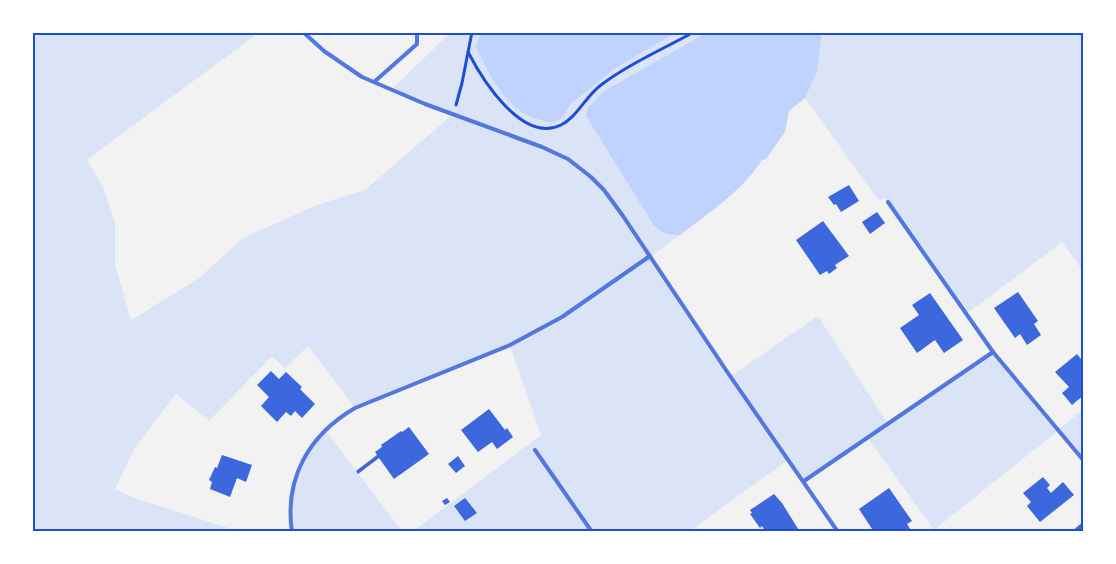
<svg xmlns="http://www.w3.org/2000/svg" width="1116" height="564" viewBox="0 0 1116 564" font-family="'Roboto Condensed',sans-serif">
  <rect width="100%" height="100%" fill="#f2f2f2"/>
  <g fill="#dbe4f7">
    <path d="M32 33H258L87 160 103 187 115 223V265L131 320 198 279 243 238 317 205 365 190 452 115 391 90 450 33H480L477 39 567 112C583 83 624 63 652 46 659 42 667 35 675 33 684 30 697 33 706 33L604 91 586 116 620 169 673 236 680 235 650 257 731 376 818 316 888 424 993 352 1058 430 1083 409V461L1058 431 934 530 868 438 804 481 789 459 690 531 592 532 590 530 588 532 413 531 541 435 510 346 355 408 308 346 285 368 272 356 209 421 176 394 135 447 115 489 134 498 238 531H33Z"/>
    <polygon points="822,33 1083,33 1083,271 1062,242 966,314 885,198 879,201 805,98 817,72"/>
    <polygon points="325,430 402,531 292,532 290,500 301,463"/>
  </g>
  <g fill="#bfd3fe">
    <path d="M480 32H675V33L614 69 572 103 561 119 552 123C546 121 539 120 533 118 504 106 489 74 476 47Z"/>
    <path d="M822 32 817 72 805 98 789 111 785 132 766 159 762 160C742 191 709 213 680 235 668 236 661 233 653 224L586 116 588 108 604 91 706 33Z"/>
  </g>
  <g fill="#3d67dc">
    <polygon points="849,185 859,201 841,212 836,204 834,205 828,197"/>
    <polygon points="877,212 885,223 870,234 862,222"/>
    <polygon points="823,221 849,256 835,265 837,268 829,274 827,271 820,275 796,240"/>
    <polygon points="1018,292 1038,321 1034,324 1041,335 1027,345 1020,334 1015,338 994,308"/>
    <polygon points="930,293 963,340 944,353 935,340 917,353 900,328 919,315 912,305"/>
    <polygon points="1077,354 1081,359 1084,357 1084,388 1082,389 1084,395 1072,405 1062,393 1069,387 1055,372"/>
    <polygon points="271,371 279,379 286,372 302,387 300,389 315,404 302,418 295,411 291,416 286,412 277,422 261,406 269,397 257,385"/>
    <polygon points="489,409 505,430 507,428 513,437 497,449 492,442 478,452 461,430"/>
    <polygon points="409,427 429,454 394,479 379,458 358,474 356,471 377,455 375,452 382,447 381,445 401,431 402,432"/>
    <polygon points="222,455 252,465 246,482 237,478 230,497 210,489 212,482 209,480 215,467 217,468"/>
    <polygon points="458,456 465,466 456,473 448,464"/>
    <polygon points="1043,477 1050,485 1047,488 1051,493 1063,482 1074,495 1040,522 1027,506 1031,502 1023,493"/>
    <polygon points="889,488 912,521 907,524 912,532 874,532 859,509"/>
    <polygon points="774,494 782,503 800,532 766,532 762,526 760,528 750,514 752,513 750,510"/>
    <polygon points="447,498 450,502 445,505 442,501"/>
    <polygon points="465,498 477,513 465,521 454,506"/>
    <polygon points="1084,521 1084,532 1071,532"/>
  </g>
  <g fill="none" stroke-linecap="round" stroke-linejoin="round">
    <g stroke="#1d4ed8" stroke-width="3">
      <path d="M468 52C482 79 522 144 561 125 577 117 586 96 601 85 629 64 663 49 694 32"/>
      <polyline points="456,105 462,83 472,32"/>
    </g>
    <g stroke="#5277de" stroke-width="4">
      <polyline points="303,32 324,51 362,77 425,104 542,147 568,159 591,177 604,190 623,216 730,376 838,532"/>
      <polyline points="374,82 417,44 417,32"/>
      <polyline points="888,202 993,352 1084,461"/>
      <polyline points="535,450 592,532"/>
      <polyline points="804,481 993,352"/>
      <path d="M292 532C284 478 309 435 355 408L510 345 562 317 650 256"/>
    </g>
  </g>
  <rect width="1116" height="564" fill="none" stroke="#ffffff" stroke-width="68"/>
  <rect x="34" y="34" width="1048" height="496" fill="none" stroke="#1d4ed8" stroke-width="2"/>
</svg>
